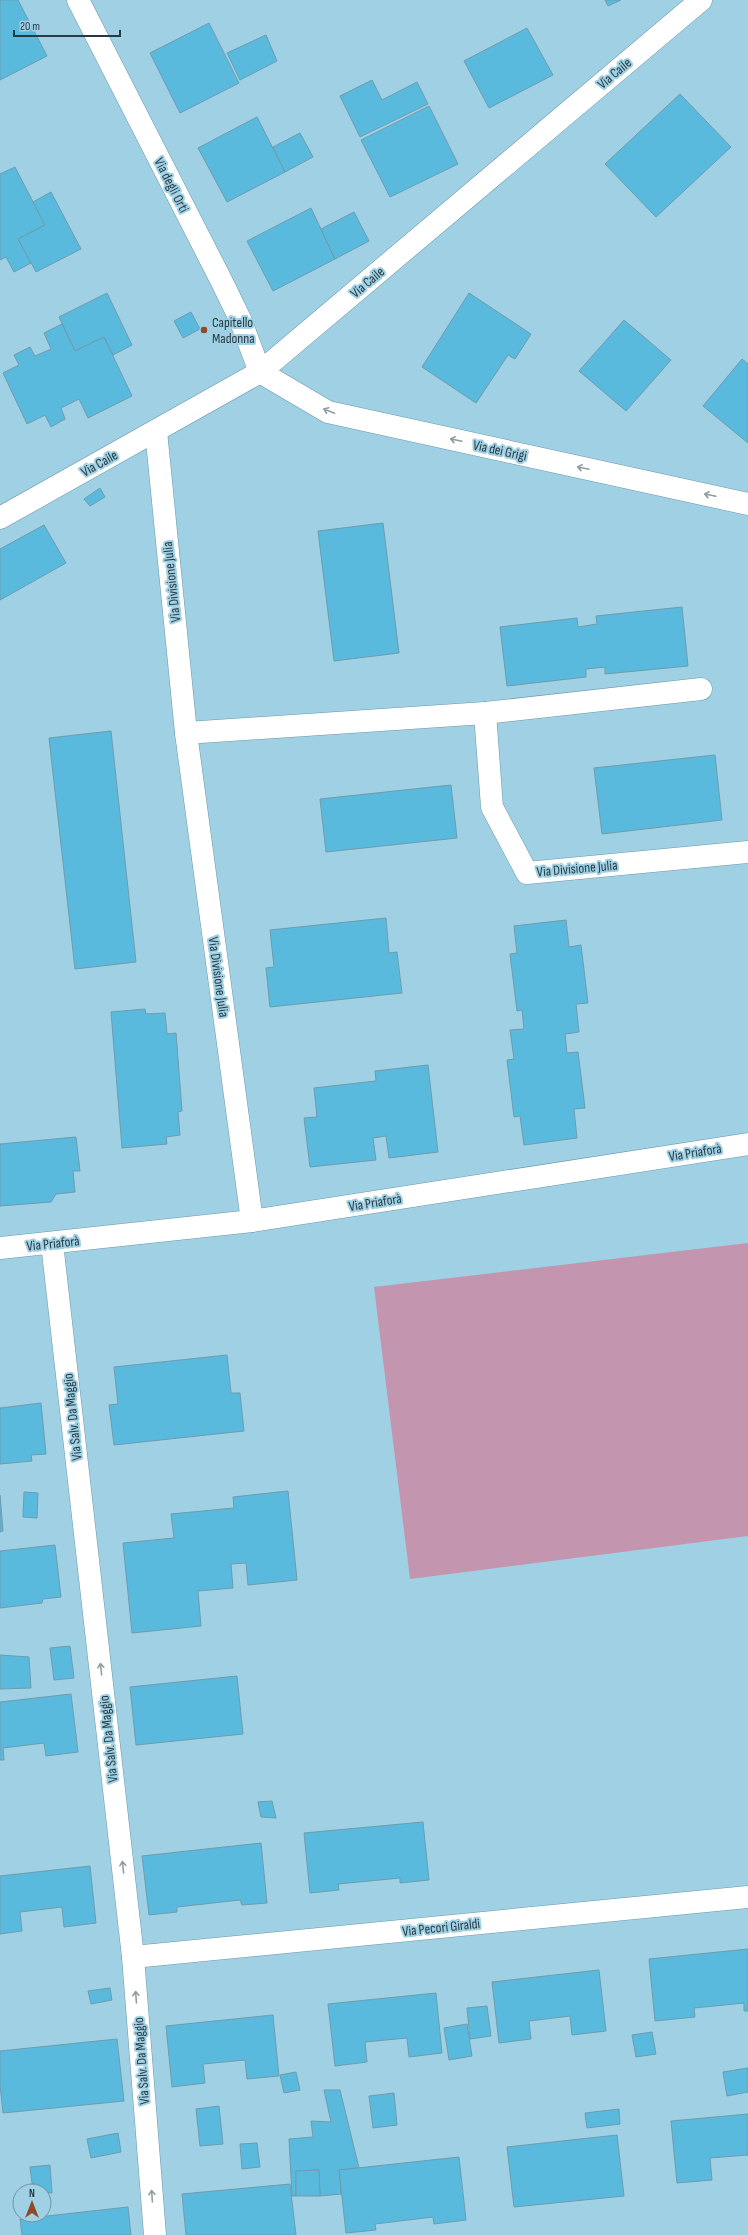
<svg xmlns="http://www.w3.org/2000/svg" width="748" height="2235" viewBox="0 0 748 2235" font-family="'Sofia Sans Condensed',sans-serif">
  <rect width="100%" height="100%" fill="#9fd0e4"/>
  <polygon fill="#c495af" points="748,1243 748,1536 410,1579 374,1287"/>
  <g fill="#5abadd" stroke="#6d9caf">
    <polygon points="0,0 18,0 47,56 0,80"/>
    <polygon points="605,0 621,0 608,6"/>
    <polygon points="209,23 239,83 180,113 150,53"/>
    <polygon points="527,28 553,75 489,108 464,61"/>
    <polygon points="266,35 277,61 240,80 227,53"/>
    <polygon points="372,80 382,100 417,82 428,104 360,137 340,96"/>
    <polygon points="680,94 731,147 656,217 605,164"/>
    <polygon points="429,106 458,164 390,197 361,140"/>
    <polygon points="257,117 285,172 227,202 198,148"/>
    <polygon points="300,133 313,157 285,172 273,147"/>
    <polygon points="15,167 45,225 18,239 31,263 14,272 6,257 0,260 0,174"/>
    <polygon points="51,192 81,249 36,272 18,239 45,225 33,202"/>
    <polygon points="311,208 335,259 273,291 247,241"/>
    <polygon points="354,212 369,241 335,259 321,229"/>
    <polygon points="107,293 132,345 113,355 104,337 75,351 59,317"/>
    <polygon points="469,293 531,334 515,359 508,355 476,403 422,367"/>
    <polygon points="191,312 200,329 183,338 174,321"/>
    <polygon points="624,320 671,360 626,411 579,371"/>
    <polygon points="62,324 75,351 104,337 132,396 88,418 79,399 61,408 65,419 51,427 45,415 27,424 3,373 19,365 14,355 30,347 35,356 51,349 44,333"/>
    <polygon points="742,359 748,364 748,443 703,406"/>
    <polygon points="100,488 105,497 90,506 84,499"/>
    <polygon points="383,523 399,653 334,661 318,531"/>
    <polygon points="44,525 66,563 0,600 0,549"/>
    <polygon points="682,607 688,666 605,674 605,667 586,669 586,677 507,686 500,627 577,618 578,627 597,624 596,616"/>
    <polygon points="111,731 136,962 75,969 49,738"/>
    <polygon points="715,755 722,820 602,834 594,768"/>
    <polygon points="451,785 457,838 326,852 320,799"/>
    <polygon points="386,918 389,953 397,952 402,993 270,1007 266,968 274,967 270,930"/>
    <polygon points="566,920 569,947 581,945 588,1003 576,1004 579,1032 565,1034 567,1053 578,1052 585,1108 574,1109 577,1138 524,1145 520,1116 514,1117 507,1060 514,1059 510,1030 524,1029 522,1010 517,1011 510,954 517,953 514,926"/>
    <polygon points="145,1009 146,1014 165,1013 167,1034 176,1033 182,1111 178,1112 180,1135 166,1137 167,1144 122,1148 111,1012"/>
    <polygon points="428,1065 438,1152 389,1158 386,1136 373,1138 376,1160 310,1167 304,1118 317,1117 314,1088 376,1081 375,1071"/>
    <polygon points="76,1137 80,1171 73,1171 75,1192 56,1194 51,1202 0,1206 0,1144"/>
    <polygon points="227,1355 231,1393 240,1393 244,1431 114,1445 109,1405 118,1404 114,1367"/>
    <polygon points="41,1403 46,1454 31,1455 32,1461 0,1464 0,1408"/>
    <polygon points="288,1491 297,1580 248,1585 246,1563 231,1564 233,1588 198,1591 201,1626 132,1633 123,1543 174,1538 171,1514 234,1508 233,1497"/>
    <polygon points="24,1492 38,1493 37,1518 23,1517"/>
    <polygon points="0,1495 3,1531 0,1532"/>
    <polygon points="55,1545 61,1597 43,1599 42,1603 0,1608 0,1551"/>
    <polygon points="70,1646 74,1678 54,1680 50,1648"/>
    <polygon points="0,1655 29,1657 31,1688 0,1689"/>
    <polygon points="237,1676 243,1734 136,1745 130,1687"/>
    <polygon points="71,1694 78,1752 46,1756 44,1743 3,1748 4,1760 0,1760 0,1702"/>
    <polygon points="272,1801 276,1818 261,1817 258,1802"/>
    <polygon points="423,1822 429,1880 400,1883 400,1878 338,1884 339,1890 310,1893 304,1833"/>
    <polygon points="261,1843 267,1903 242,1905 240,1900 177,1907 177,1912 149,1915 142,1856"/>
    <polygon points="90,1866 96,1923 64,1927 62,1907 20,1912 22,1931 0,1934 0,1876"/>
    <polygon points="748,1949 748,2011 744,2011 744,2003 694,2008 695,2017 655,2021 649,1959"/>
    <polygon points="599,1970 606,2031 572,2035 570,2016 529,2021 531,2039 499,2043 492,1982"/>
    <polygon points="110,1988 112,2000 91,2004 88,1991"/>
    <polygon points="436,1993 442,2053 409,2057 407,2038 365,2042 367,2062 335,2066 328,2004"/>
    <polygon points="487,2006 491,2036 470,2039 467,2008"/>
    <polygon points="273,2015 279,2076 247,2079 245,2060 203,2064 205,2083 172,2087 166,2026"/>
    <polygon points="467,2024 472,2056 449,2060 444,2028"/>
    <polygon points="652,2032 656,2054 636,2057 632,2035"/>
    <polygon points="117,2039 124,2101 3,2113 0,2085 0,2051"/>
    <polygon points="748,2068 748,2092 727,2096 723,2072"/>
    <polygon points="296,2072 300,2090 284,2093 280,2075"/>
    <polygon points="324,2090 340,2090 359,2168 339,2170 341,2194 320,2196 319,2170 296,2171 296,2196 292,2196 289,2139 313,2137 311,2121 331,2122"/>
    <polygon points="394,2093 397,2125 373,2128 369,2096"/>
    <polygon points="219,2106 223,2144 200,2146 196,2109"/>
    <polygon points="619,2109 620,2124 587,2128 585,2113"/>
    <polygon points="748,2114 748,2155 710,2158 712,2180 677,2183 671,2121"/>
    <polygon points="118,2133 121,2152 91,2158 87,2139"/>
    <polygon points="617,2135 624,2196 514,2207 507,2147"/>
    <polygon points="257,2143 260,2167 242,2169 240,2144"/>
    <polygon points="459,2157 466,2220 434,2224 433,2217 375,2224 376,2230 346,2233 339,2170"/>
    <polygon points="50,2165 52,2193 33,2191 30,2167"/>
    <polygon points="319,2170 320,2196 296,2196 296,2171"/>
    <polygon points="290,2184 296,2235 186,2235 182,2194"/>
    <polygon points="128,2207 131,2235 22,2235 20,2219"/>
  </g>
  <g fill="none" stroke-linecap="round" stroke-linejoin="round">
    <defs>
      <g id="minor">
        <polyline points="78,0 222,282 240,319 260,372 328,412 748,504"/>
        <polyline points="156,431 186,733 252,1221"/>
        <polyline points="0,518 260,372 701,0"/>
        <polyline points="485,713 492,807 527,873 748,852"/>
        <polyline points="186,733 485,713 701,689"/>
        <polyline points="52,1243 133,1957 155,2235"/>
        <polyline points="0,1248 252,1221 748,1144"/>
        <polyline points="133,1957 748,1897"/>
      </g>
    </defs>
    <use href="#minor" stroke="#6998aa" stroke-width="23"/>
    <use href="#minor" stroke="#fff" stroke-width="22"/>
  </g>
  <defs><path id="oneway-shaft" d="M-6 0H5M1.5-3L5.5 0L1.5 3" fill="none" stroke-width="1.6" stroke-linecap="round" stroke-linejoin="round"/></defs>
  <g stroke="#939ca0">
    <use href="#oneway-shaft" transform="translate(329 411) rotate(-159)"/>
    <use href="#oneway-shaft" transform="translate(456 440) rotate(-168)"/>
    <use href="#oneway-shaft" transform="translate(583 468) rotate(-168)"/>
    <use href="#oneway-shaft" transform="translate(710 495) rotate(-168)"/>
    <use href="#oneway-shaft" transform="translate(101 1669) rotate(-96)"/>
    <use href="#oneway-shaft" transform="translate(123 1867) rotate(-96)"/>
    <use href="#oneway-shaft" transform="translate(136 1997) rotate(-94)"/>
    <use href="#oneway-shaft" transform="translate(152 2196) rotate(-94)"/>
  </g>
  <circle fill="#914a27" stroke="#9fd0e4" stroke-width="1.5" cx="204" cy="330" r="4"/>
  <g text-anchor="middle" stroke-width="4" stroke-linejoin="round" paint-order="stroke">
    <g font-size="14" fill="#273a42" stroke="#9fd0e4">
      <text transform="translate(614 73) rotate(-40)" y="5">Via Caile</text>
      <text transform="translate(172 185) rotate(63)" y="5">Via degli Orti</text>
      <text transform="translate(367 282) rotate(-40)" y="5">Via Caile</text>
      <text transform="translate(500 450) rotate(12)" y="5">Via dei Grigi</text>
      <text transform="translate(99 463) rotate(-29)" y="5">Via Caile</text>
      <text transform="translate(171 582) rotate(-96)" y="5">Via Divisione Julia</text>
      <text transform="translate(577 868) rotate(-5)" y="5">Via Divisione Julia</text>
      <text transform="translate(219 977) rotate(82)" y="5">Via Divisione Julia</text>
      <text transform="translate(695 1152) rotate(-9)" y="5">Via Priaforà</text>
      <text transform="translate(375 1202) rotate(-9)" y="5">Via Priaforà</text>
      <text transform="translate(53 1243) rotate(-6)" y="5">Via Priaforà</text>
      <text transform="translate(72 1417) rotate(-96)" y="5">Via Salv. Da Maggio</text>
      <text transform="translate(108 1739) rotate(-96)" y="5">Via Salv. Da Maggio</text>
      <text transform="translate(441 1927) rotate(-6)" y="5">Via Pecori Giraldi</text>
      <text transform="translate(141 2061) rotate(-94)" y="5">Via Salv. Da Maggio</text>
    </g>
    <g font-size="14" fill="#273a42" stroke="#9fd0e4" text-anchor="start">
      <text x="212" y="327">Capitello<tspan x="212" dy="16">Madonna</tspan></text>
    </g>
  </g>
  <g transform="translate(32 2203)"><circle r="19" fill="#9fd0e4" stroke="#6f94a3"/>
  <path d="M0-3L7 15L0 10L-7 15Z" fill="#914a27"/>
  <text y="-6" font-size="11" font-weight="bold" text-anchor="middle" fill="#273a42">N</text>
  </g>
  <path d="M14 30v6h106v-6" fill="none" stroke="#273a42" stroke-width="2"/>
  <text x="20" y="30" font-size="12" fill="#273a42" stroke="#9fd0e4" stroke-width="3" paint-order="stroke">20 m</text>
</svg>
